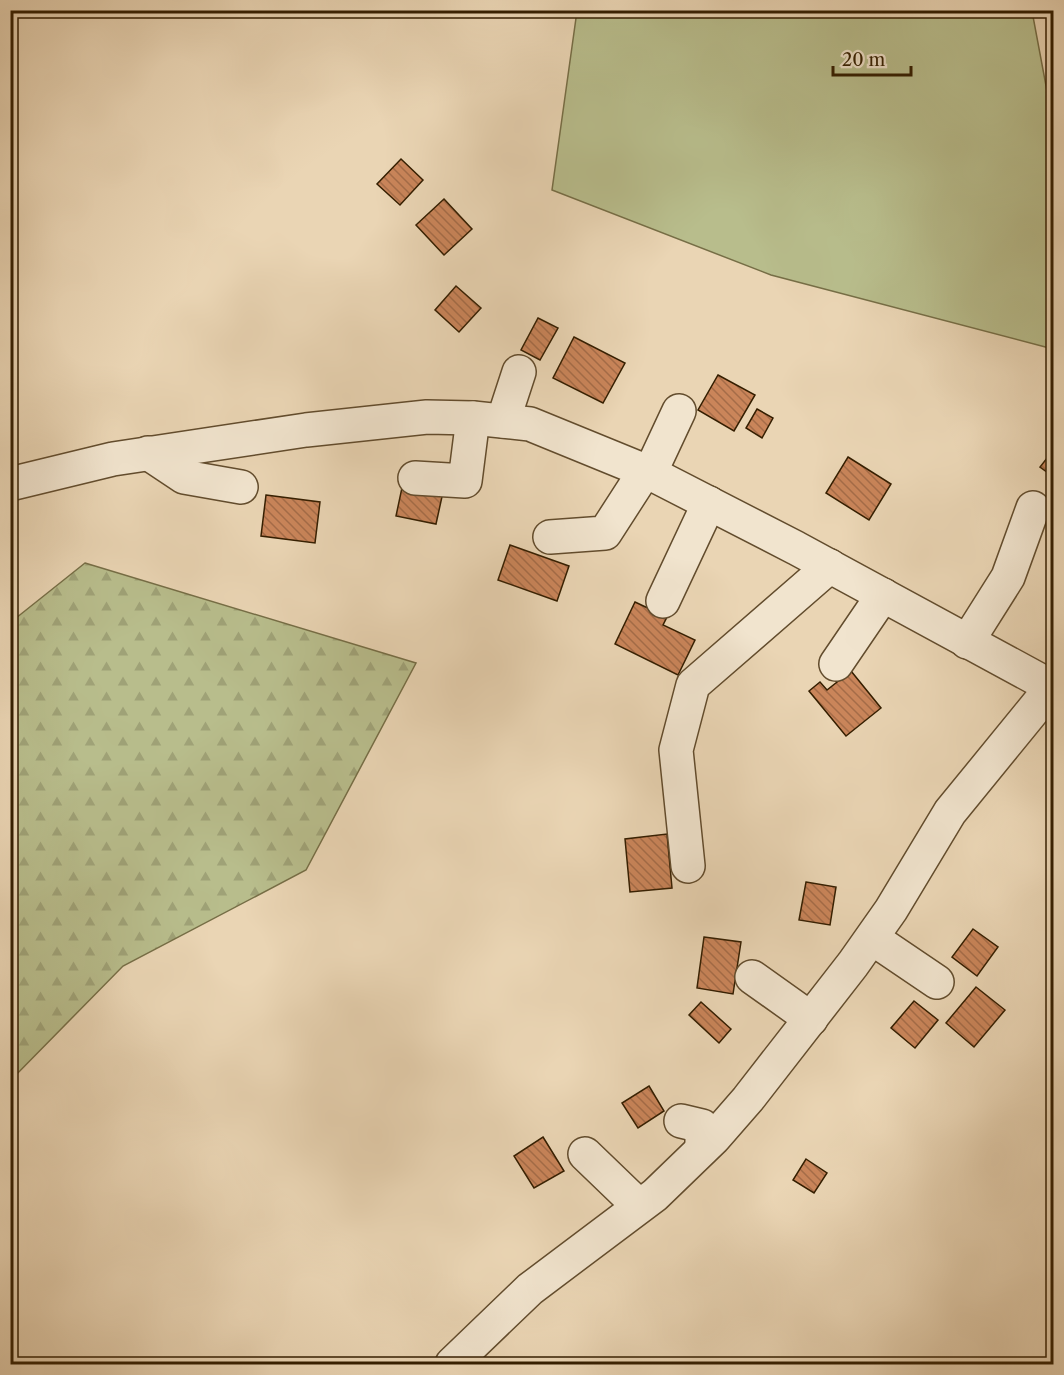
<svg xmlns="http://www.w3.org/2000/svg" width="1064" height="1375" viewBox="0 0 1064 1375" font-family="'Libre Caslon Text',serif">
  <defs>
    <pattern id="forest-firs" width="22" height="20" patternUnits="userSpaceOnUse" patternTransform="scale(1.5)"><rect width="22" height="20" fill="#b8bd8c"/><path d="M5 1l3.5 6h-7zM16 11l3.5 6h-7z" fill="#9fa277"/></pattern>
    <pattern id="building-back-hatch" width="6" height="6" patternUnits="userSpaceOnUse" patternTransform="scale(1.5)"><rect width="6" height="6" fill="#ca855a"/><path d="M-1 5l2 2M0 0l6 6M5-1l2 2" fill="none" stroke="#a56c48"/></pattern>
  </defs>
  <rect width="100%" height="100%" fill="#ead5b4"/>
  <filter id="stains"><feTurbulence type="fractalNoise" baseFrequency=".00333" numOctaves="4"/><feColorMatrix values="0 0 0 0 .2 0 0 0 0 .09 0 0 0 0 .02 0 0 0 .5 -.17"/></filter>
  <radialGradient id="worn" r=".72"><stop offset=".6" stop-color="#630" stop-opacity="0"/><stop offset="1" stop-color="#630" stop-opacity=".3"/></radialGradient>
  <polygon fill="#b8bd8c" stroke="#766e46" stroke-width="1.5" points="577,11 1032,11 1053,123 1053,349 771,275 552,190"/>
  <polygon fill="url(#forest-firs)" stroke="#766e46" stroke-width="1.5" points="85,563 416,663 306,870 123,966 11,1080 11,622"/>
  <g fill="url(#building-back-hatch)" stroke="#341e00" stroke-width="1.5">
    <polygon points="401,159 423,180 400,205 377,184"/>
    <polygon points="444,199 472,229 444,255 416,225"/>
    <polygon points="456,286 481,308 459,332 435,310"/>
    <polygon points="538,318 558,328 540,360 521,350"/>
    <polygon points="574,337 625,363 603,403 553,378"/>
    <polygon points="718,375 755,395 734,431 698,410"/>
    <polygon points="757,409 773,418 762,438 746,428"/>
    <polygon points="1051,453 1054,455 1054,471 1051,475 1040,467"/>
    <polygon points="848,457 891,484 869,520 826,493"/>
    <polygon points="403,483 443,492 436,524 396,516"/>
    <polygon points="266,495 320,502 315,543 261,536"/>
    <polygon points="510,545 569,566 557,601 498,580"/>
    <polygon points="635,602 667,617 663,625 695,640 678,675 615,644"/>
    <polygon points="851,671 881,708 846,736 809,691 820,682 827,690"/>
    <polygon points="667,834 672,888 630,892 625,839"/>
    <polygon points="806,882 836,887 830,925 799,920"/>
    <polygon points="973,929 998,947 977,976 952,957"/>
    <polygon points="704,937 741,942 733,994 697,988"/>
    <polygon points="976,987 1005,1010 974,1047 946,1023"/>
    <polygon points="914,1001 938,1020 915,1048 891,1028"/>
    <polygon points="701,1002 731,1029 719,1043 689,1015"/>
    <polygon points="649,1086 664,1111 638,1128 622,1103"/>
    <polygon points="543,1137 564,1171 534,1188 514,1156"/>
    <polygon points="806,1159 827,1173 814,1193 793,1180"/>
  </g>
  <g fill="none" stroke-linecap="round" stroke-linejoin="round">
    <defs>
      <g id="minor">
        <polyline points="503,421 519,372"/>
        <polyline points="148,453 184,477 241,487"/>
        <polyline points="650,473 679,411"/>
        <polyline points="415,478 465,481 473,418"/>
        <polyline points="10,484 113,459 306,430 427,417 473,418 530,424 650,473 796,548 1054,688"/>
        <polyline points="550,537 605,533 645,471"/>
        <polyline points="663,601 709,503"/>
        <polyline points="967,642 1008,577 1033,508"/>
        <polyline points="836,664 883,595"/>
        <polyline points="688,866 676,750 693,685 830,566"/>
        <polyline points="872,938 937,982"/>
        <polyline points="752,977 811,1019"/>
        <polyline points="681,1121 702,1126 702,1149"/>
        <polyline points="585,1154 639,1206"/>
        <polyline points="452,1364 530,1289 655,1195 714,1138 748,1099 853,964 891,910 950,812 1052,687"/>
      </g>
    </defs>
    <use href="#minor" stroke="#624c2d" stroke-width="36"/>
    <use href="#minor" stroke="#f1e4ce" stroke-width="33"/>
  </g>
  <rect width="1064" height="1375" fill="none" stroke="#ead5b4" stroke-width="36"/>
  <rect x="12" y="12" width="1040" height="1351" fill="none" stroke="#341e00" stroke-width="3"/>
  <rect x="18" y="18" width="1028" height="1339" fill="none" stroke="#341e00" stroke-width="1.5"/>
  <path d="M833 66v9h78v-9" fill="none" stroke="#341e00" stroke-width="3"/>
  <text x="842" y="66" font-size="18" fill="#341e00" stroke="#f1e4ce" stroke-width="4.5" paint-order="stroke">20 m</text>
  <rect width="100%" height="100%" filter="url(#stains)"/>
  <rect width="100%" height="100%" fill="url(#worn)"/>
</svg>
